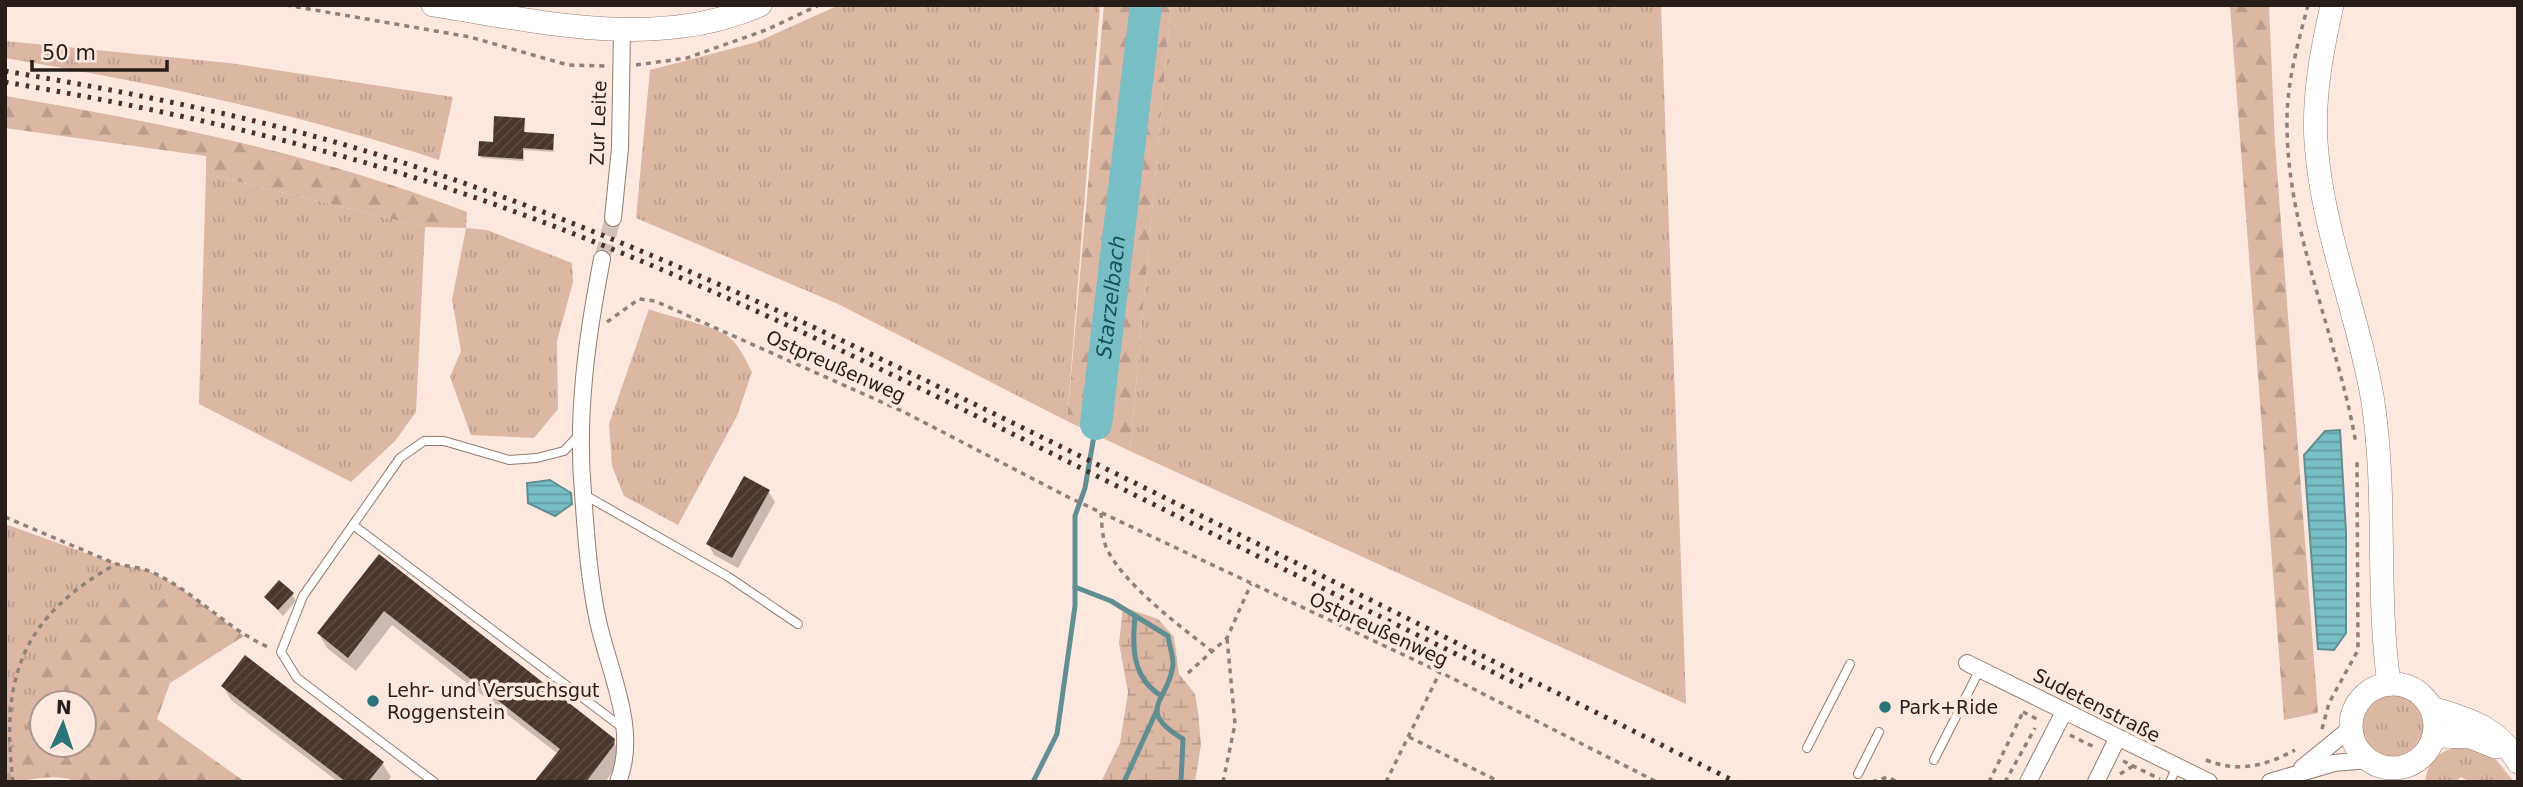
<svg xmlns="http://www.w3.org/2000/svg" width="2523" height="787" viewBox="0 0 2523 787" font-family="'DejaVu Sans',sans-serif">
  <defs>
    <pattern id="grass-tufts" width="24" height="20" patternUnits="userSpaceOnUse" patternTransform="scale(1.75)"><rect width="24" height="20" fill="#dbb7a4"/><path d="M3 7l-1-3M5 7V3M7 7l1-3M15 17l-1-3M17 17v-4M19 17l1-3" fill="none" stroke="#bc9d8d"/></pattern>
    <pattern id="forest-firs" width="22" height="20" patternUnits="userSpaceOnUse" patternTransform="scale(1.75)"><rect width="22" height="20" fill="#dbb7a4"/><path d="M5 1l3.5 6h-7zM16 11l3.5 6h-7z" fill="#bc9d8d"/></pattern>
    <pattern id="wetland-marsh" width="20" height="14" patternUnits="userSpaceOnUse" patternTransform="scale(1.75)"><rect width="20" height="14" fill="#dbb7a4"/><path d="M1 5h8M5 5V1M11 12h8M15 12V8" fill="none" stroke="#bc9d8d"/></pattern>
    <pattern id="water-rules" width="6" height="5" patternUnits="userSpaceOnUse" patternTransform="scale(1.75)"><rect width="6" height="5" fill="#78bec5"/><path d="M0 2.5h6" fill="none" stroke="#629a9f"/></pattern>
    <pattern id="building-hatch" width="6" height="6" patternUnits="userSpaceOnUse" patternTransform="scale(1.75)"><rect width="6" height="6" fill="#49372d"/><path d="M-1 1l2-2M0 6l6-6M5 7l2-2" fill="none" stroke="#5b4b42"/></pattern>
  </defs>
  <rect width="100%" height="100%" fill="#fce8de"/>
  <g fill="url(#grass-tufts)">
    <polygon points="839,5 1100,5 1067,421 838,304 636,218 650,70 757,42"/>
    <polygon points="1171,5 1661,5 1686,704 1130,451"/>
    <path d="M5 41 229 63 453 97 439 160C297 113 153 83 5 58Z"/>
    <polygon points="206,174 425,227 416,412 395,441 351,482 199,404"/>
    <polygon points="466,228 487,230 572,263 573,282 557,341 558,409 534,438 471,435 450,377 461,351 452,300"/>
    <path d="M649 309C670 318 722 325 735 343 742 351 747 363 752 372L737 416 678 525 624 496 612 466 609 424Z"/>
    <path d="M5 524 116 564 147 570 179 587 152 607 41 676C34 701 32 737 5 748Z"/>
    <circle cx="2393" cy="726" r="31"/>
    <path d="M2470 746 2494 757 2514 782H2471L2461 777 2455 782H2425C2428 755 2446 747 2470 746Z"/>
  </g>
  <g fill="url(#forest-firs)" fill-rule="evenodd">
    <polygon points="1104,5 1171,5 1130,451 1067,421"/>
    <polygon points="2230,5 2269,5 2275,144 2318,713 2284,720"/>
    <path d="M5 96C162 123 319 154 467 212L466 228 425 227 206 174V156L5 128Z"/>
    <path d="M179 587 244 636 170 683 157 719 245 782H71L70 779C41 774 31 782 5 782V748C33 737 30 703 40 678 53 648 99 615 126 596L152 607ZM42 703H84V745H42Z"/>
  </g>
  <polygon fill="url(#wetland-marsh)" points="1123,607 1158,619 1174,637 1179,674 1195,694 1198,712 1201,744 1195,782 1101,782 1120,743 1128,692 1119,643"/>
  <g fill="url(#water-rules)" stroke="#608e92" stroke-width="2">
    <polygon points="2340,430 2346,532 2346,633 2334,650 2318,649 2304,455 2325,431"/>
    <polygon points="550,480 571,493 572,504 555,516 528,503 527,483"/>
  </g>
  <g fill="#0003">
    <polygon points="524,120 525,134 553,135 554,152 524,150 524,161 481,158 480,155"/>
    <polygon points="768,491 775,502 738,568 714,555 708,544"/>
    <polygon points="379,557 613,740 622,760 605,782 536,782 558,754 392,625 356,671 327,648 319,634"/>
    <polygon points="292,594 296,601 283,616 266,598"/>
    <polygon points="223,686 382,763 391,777 387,782 338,782 231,700"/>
  </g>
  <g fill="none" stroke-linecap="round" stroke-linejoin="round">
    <g stroke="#608e92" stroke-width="5">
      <path d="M1075 587 1111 601 1168 636C1169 644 1173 655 1173 664 1170 701 1133 709 1183 739L1181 782"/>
      <path d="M1135 616C1132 647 1132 677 1160 695"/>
      <polyline points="1033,782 1057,734 1075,606 1075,516 1085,488 1096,424"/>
      <polyline points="1124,782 1157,710"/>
    </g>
    <path stroke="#78bec5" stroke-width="32" id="s1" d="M1096 424 1146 5"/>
  </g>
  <g fill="url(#building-hatch)">
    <polygon points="494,116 525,118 524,132 554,134 553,150 523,148 523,159 478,156 479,141 493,142"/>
    <polygon points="744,476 770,490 732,558 706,544"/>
    <polygon points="379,554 615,739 614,745 586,782 534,782 560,749 384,611 348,658 317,633"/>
    <polygon points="279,580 294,593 278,610 264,597"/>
    <polygon points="245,655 384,762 368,782 346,782 221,686"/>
  </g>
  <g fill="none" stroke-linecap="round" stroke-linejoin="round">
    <polyline stroke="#d1c0b7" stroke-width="16" stroke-dasharray="16 8" stroke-linecap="butt" points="602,259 613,218"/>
    <defs>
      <g id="lane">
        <polyline points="583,494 727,576 798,624"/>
        <polyline points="353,525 623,728"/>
        <polyline points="1807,748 1850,664"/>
        <polyline points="1934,760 1980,669"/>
        <polyline points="1858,774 1879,732"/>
        <polyline points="434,782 297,678 281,652 303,596 400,458 424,441 444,441 509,460 537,458 564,451 579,435"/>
        <polyline points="2170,782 2176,768"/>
      </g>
      <g id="street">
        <polyline points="613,218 620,148 622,30"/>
        <path d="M602 259C587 336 576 415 583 493 586 535 589 580 598 621 609 672 639 730 618 782"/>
        <polyline points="1967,663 2209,782"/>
        <polyline points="2302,768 2351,728"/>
        <polyline points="2028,782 2064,712"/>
        <polyline points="2096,782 2117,739"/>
        <polyline points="2270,782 2334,763 2368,760"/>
      </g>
      <g id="secondary">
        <path d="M433 5C539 21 657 51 760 5"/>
        <path d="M2332 5C2322 50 2313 96 2316 142 2322 232 2359 315 2373 402 2387 495 2376 591 2389 684"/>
        <circle cx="2393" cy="726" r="42"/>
        <path d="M2432 708C2468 719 2498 727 2518 762"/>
        <polyline points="2435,736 2471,737 2496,747"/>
      </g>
    </defs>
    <use href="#lane" stroke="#927d71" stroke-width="10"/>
    <use href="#street" stroke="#927d71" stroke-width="18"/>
    <use href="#secondary" stroke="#927d71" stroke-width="24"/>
    <g stroke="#90827b" stroke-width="3.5" stroke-dasharray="5 5" stroke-linecap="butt">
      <polyline points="286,5 470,37 568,65 607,66"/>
      <path d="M2308 5C2298 43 2287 81 2287 121 2286 230 2338 337 2356 444"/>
      <polyline points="636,65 687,58 766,30 819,5"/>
      <polyline points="607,322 639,299 655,301 904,412 1068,497 1440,672 1657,782"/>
      <path d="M1101 513C1102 525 1102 540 1108 551 1126 586 1181 627 1213 652"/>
      <polyline points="5,517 116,564"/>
      <polyline points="1188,673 1227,638 1251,584"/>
      <polyline points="2023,712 2041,721"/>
      <polyline points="2322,729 2329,703 2358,650 2357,462"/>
      <polyline points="2070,735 2094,747"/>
      <polyline points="1409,737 1500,782"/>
      <path d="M2206 760C2239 773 2265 766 2295 750"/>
      <polyline points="2123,761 2160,779"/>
      <polyline points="2120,774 2133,766"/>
      <path d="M13 782C0 676 23 616 116 564 126 566 139 567 149 571 194 590 226 629 270 648"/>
      <polyline points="1223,782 1235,724 1227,638"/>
      <polyline points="1386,782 1440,672"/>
      <polyline points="1872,782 1888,777 1897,782"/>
      <polyline points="1989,782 2024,710"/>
      <polyline points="2005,782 2035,728"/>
    </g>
    <use href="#lane" stroke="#fff" stroke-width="8"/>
    <use href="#street" stroke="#fff" stroke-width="16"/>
    <use href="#secondary" stroke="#fff" stroke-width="23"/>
    <g stroke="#403531" stroke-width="5" stroke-dasharray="3.5 7" stroke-linecap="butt">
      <path d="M5 71C139 94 271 120 401 162 635 237 855 345 1076 454 1296 562 1516 673 1736 782"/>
      <path d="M5 82C168 110 328 146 485 201 682 270 870 363 1057 456 1212 534 1367 610 1523 687"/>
    </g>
  </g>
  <g fill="#297379" stroke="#fce8de" stroke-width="2.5">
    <circle cx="373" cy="701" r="7"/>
    <circle cx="1885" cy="707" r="7"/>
  </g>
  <g text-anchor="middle" stroke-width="7" stroke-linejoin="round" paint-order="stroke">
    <g font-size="19" fill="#271e1a" stroke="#fce8de">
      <text transform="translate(598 123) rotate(-88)" y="7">Zur Leite</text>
      <text transform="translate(836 366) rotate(24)" y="7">Ostpreußenweg</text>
      <text transform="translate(1379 629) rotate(25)" y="7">Ostpreußenweg</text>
      <text transform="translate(2097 705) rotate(27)" y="7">Sudetenstraße</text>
    </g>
    <g font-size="19" fill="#271e1a" stroke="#fce8de" text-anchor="start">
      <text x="387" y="697">Lehr- und Versuchsgut<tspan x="387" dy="22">Roggenstein</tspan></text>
      <text x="1899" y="714">Park+Ride</text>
    </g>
    <g font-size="21" font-style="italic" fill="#175459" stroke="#fce8de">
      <text dy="7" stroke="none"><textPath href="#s1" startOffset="128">Starzelbach</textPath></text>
    </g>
  </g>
  <rect width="2523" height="787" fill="none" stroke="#271e1a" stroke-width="14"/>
  <g transform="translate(63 724) rotate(3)"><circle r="33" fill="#fce8de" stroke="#a79790" stroke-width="2"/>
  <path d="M0-5L12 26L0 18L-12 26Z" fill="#297379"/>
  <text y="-10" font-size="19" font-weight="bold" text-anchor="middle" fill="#271e1a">N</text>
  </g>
  <path d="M32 60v10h135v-10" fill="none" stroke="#271e1a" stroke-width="3.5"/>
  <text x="42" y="60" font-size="21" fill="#271e1a" stroke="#fce8de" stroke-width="5" paint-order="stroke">50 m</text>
</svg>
